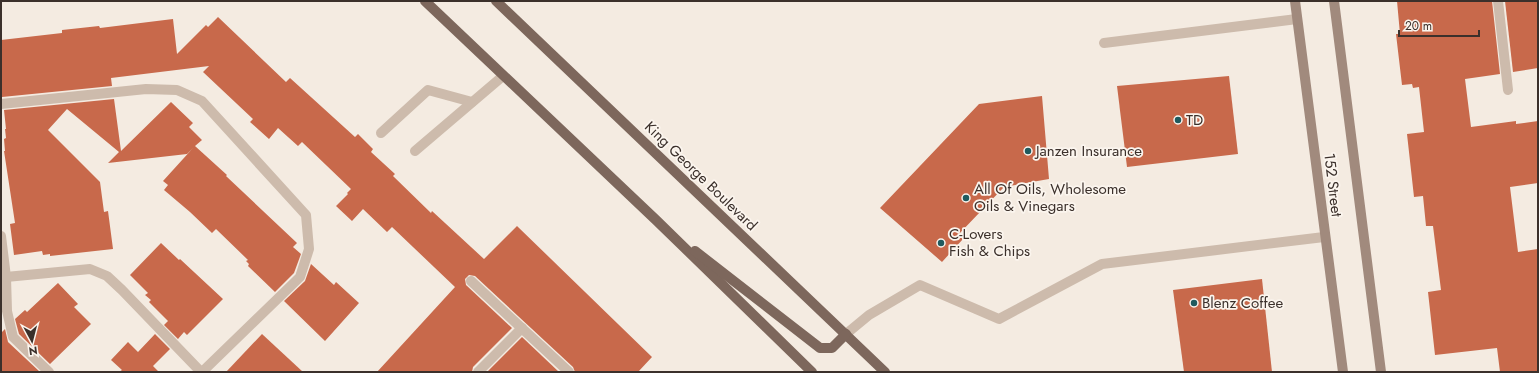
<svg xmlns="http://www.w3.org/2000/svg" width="1539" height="373" viewBox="0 0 1539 373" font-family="Jost,sans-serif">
  <rect width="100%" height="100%" fill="#f4ebe1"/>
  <g fill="#c8694b">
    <polygon points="1397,1 1492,1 1500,74 1465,79 1471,127 1516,121 1516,124 1538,121 1538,183 1510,187 1518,252 1538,249 1538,372 1500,372 1497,348 1435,355 1428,292 1441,290 1433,226 1426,226 1423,196 1414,197 1407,134 1424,132 1419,87 1413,88 1412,84 1402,85 1396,34 1400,34"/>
    <polygon points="1505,1 1538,1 1538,68 1513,72"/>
    <polygon points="218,17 286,82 290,78 355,137 358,134 373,149 371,152 395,174 393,176 431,213 432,211 484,259 517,226 652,357 638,372 575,372 573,367 475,276 469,275 465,279 466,285 512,328 473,367 472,372 377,372 455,287 392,227 387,232 363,209 352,221 336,206 348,194 347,193 351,189 302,142 298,146 278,128 269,139 250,122 253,119 203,72 209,66 111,78 112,86 2,97 1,86 1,40 62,33 62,30 99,26 100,28 173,19 177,54 206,25 208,27"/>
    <polygon points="1229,76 1238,154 1127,167 1117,86"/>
    <polygon points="1042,96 1049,179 1004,187 958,235 963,239 942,262 880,208 979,104"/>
    <polygon points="114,99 121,151 171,102 193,123 189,127 202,140 195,146 227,175 226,176 297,243 293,247 301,254 294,273 275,292 248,266 249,264 246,261 248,260 216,229 212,233 190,212 164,190 168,185 163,181 193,148 187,154 108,163 119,152 67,109 48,130 100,182 104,212 108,211 113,249 50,256 50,254 43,255 42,251 14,255 10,224 15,223 4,151 5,151 4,139 6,138 5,129 6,129 4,110"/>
    <polygon points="161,243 179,260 180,259 223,299 187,335 184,332 178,339 164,325 168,321 149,302 151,300 145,295 148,293 130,275"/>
    <polygon points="311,264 334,285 336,282 359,303 325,341 284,301 305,281"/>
    <polygon points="1262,279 1272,372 1184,372 1173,290"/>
    <polygon points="58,283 78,304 74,307 91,324 50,364 19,334 15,319 25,310 27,312"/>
    <polygon points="5,329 8,342 40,372 1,372 1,333"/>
    <polygon points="155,334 170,349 153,366 159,372 119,372 122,370 111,360 128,342 138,352"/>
    <polygon points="262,334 303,372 226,372"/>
    <polygon points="522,337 559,372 487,372"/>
  </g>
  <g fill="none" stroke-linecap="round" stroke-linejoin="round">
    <g stroke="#cdbbac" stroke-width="10">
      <polyline points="1498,1 1508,90"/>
      <polyline points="1104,43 1297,19"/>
      <polyline points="1,104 146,89 177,90 202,101 306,215 309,249 300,277 202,372"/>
      <polyline points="381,133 428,90 472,102"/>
      <polyline points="415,151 503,76"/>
      <polyline points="1,236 6,277 7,311 13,337 49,372"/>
      <polyline points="6,277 90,269 107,276 122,290 201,372"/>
      <polyline points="471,281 569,372"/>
      <polyline points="846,334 869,315 920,285 999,319 1102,264 1324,237"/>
      <polyline points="478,372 522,328"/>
    </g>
    <g stroke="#a18a7d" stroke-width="10">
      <polyline points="1295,1 1343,372"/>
      <polyline points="1334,1 1381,372"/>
    </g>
    <g stroke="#7d675c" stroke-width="10">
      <polyline points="425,1 656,220 812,372"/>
      <polyline points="496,1 885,372"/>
      <polyline points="695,251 820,348 832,348 846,334"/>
    </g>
  </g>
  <g fill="#1f5a5e" stroke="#fbf5ee" stroke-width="1.5">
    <circle cx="1178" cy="120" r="4"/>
    <circle cx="1028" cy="151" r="4"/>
    <circle cx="966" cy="198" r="4"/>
    <circle cx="941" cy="243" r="4"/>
    <circle cx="1194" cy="303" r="4"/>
  </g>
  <g text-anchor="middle" stroke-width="3.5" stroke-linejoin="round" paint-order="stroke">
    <g font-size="15" fill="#3b302b" stroke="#fbf5ee" text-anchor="start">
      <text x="1186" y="125">TD</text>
      <text x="1036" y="156">Janzen Insurance</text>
      <text x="974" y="194">All Of Oils, Wholesome<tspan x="974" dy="17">Oils &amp; Vinegars</tspan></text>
      <text x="949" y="239">C-Lovers<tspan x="949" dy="17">Fish &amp; Chips</tspan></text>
      <text x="1202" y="308">Blenz Coffee</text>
    </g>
    <g font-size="15" fill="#3b302b" stroke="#fbf5ee">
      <text transform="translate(701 176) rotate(44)" y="5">King George Boulevard</text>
      <text transform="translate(1333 185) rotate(83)" y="5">152 Street</text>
    </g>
  </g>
  <rect width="1539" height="373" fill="none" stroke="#3b302b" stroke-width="4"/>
  <g transform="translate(32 341) rotate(173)" stroke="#fbf5ee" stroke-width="3" paint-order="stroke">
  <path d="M0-3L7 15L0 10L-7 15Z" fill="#3b302b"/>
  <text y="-6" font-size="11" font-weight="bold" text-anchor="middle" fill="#3b302b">N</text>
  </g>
  <path d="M1399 30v6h80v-6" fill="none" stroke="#3b302b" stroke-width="2"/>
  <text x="1405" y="30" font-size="12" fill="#3b302b" stroke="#fbf5ee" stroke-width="3" paint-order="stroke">20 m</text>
</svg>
